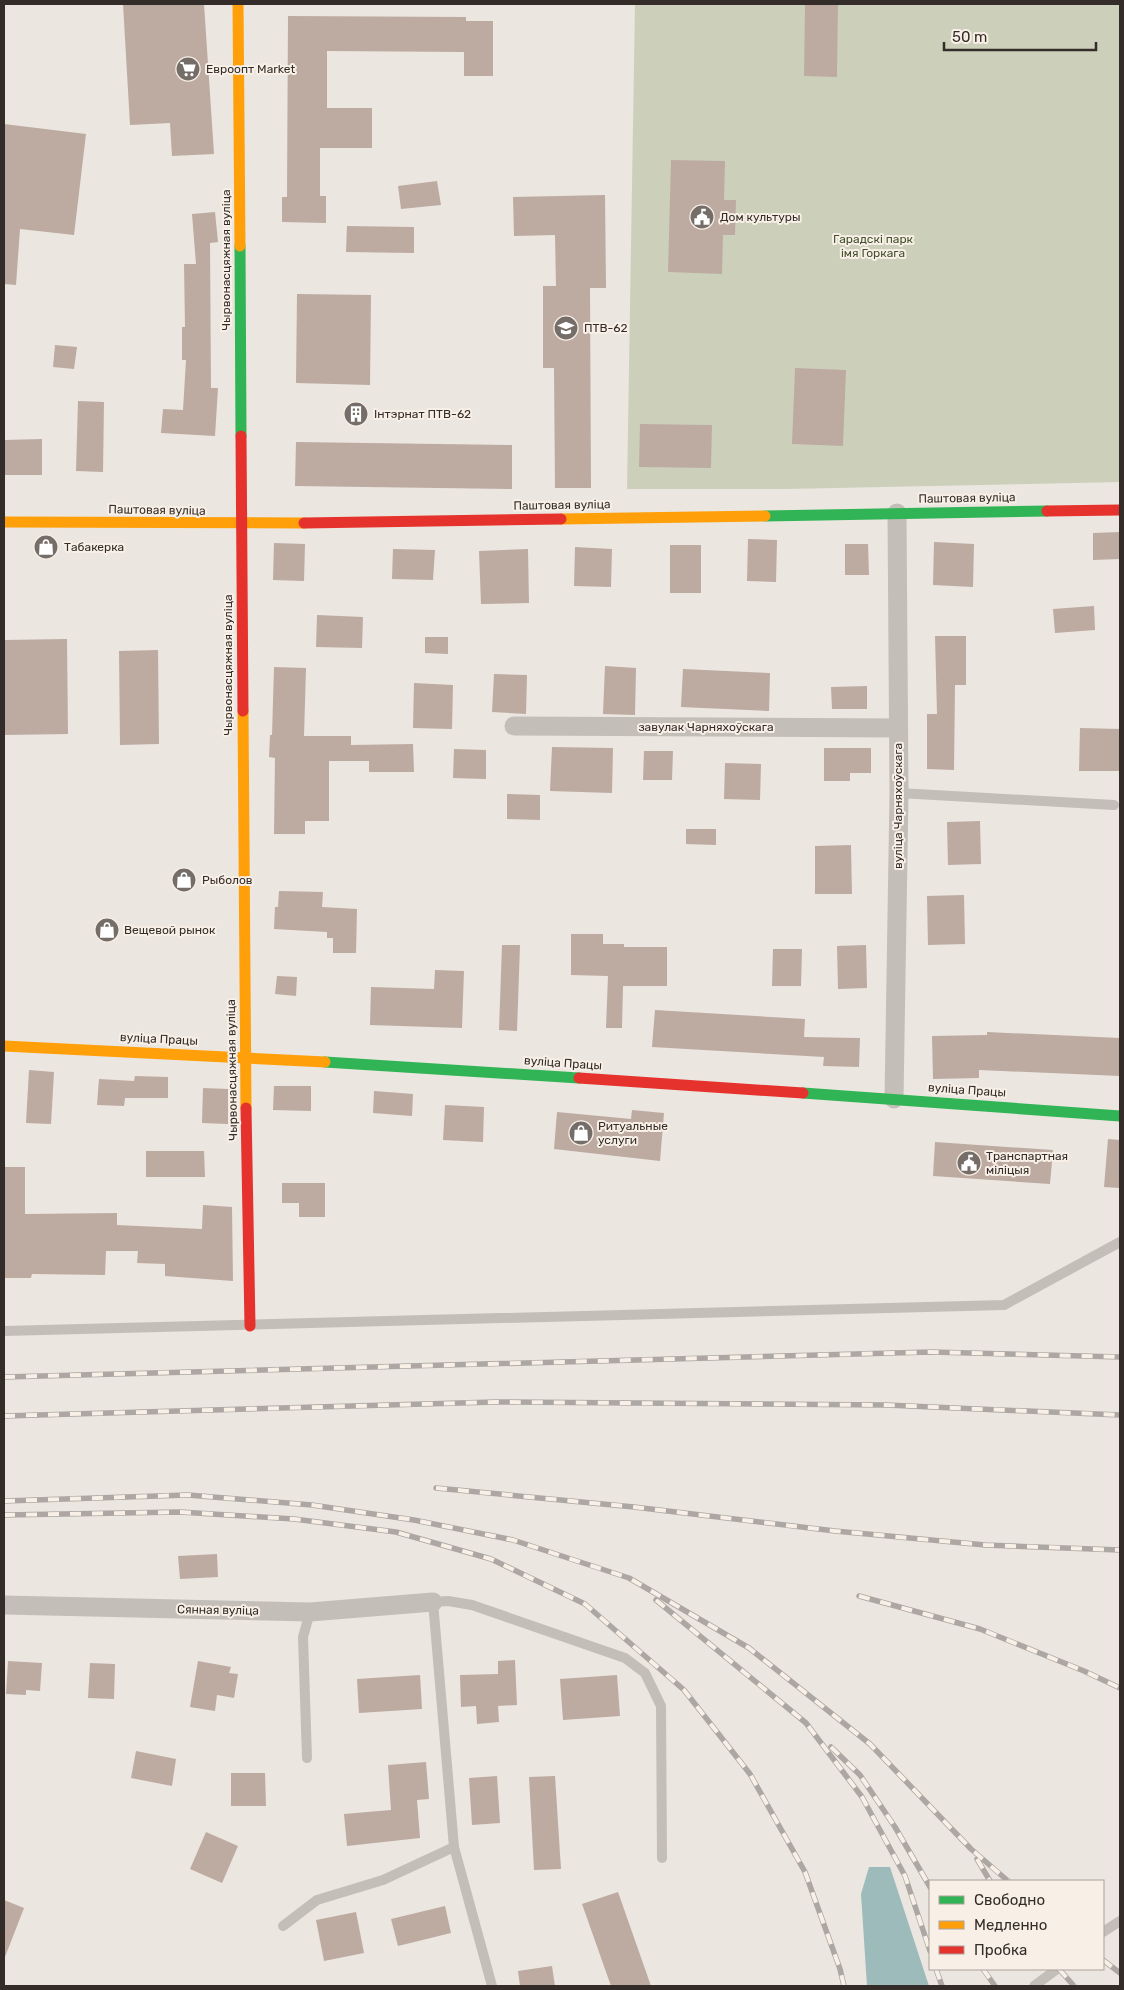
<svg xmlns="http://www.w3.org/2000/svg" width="1124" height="1990" viewBox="0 0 1124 1990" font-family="Rubik,sans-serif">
  <rect width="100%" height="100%" fill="#ebe6e0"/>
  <polygon fill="#ccd0bb" points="635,4 1120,4 1120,482 786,489 627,489"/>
  <polygon fill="#9dbbbb" points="869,1867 890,1867 929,1986 867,1986 861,1894"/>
  <g fill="#bdaba2">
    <polygon points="123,4 204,4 214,154 172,156 170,123 130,125"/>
    <polygon points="805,4 838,4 837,77 804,76"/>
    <polygon points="288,16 466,17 466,21 493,21 493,76 464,76 464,52 327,51 327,108 372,108 372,148 320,148 320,196 326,196 326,223 282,222 282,197 287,197"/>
    <polygon points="4,124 86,134 74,235 20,229 16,285 4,284"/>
    <polygon points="671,160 725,161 724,200 736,200 735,235 723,235 722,274 668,272"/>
    <polygon points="437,181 441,205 401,209 398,186"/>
    <polygon points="605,195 606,288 590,288 591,488 555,488 554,368 543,368 543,286 556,286 555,235 514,236 513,197"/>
    <polygon points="215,212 218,242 210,243 211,388 218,388 215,436 161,433 163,409 183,410 186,360 182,360 182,327 185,327 184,264 196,264 192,214"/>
    <polygon points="347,226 414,227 414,253 346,252"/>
    <polygon points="297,294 371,295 370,385 296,383"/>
    <polygon points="55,345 77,347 74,369 53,367"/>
    <polygon points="795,368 846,370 843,446 792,444"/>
    <polygon points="78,401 104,402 103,472 76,471"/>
    <polygon points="640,424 712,425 711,468 639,467"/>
    <polygon points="42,439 42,475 4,475 4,440"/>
    <polygon points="296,442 512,445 512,489 295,486"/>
    <polygon points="1120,532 1120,559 1093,560 1093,533"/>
    <polygon points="748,539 777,540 776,582 747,581"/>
    <polygon points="934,542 974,544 973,587 933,585"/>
    <polygon points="274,543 305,544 304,581 273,580"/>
    <polygon points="845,544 868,544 869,575 845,575"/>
    <rect x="670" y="545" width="31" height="48"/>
    <polygon points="575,547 612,549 611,587 574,586"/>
    <polygon points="393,549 435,550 433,580 392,579"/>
    <polygon points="528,549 529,603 481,604 479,551"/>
    <polygon points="1094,606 1095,630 1055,633 1053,609"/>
    <polygon points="317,615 363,617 362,648 316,647"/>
    <polygon points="935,636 966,636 966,685 955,685 954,770 927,769 927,714 937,714"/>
    <polygon points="425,637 448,637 448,654 425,653"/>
    <polygon points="67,639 68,734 4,735 4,640"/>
    <polygon points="158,650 159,744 120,745 119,651"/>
    <polygon points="605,666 636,668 635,715 603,714"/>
    <polygon points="274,667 306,668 304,736 351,736 351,745 413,744 414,772 369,772 369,761 329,761 329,821 305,821 305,834 274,834 275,758 269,757 270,735 272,735"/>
    <polygon points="683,669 770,673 769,711 681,707"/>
    <polygon points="494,674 527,675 526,714 492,712"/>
    <polygon points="414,683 453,685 452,729 413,728"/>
    <polygon points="867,686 867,709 832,709 831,687"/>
    <polygon points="1080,728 1120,729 1120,771 1079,771"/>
    <polygon points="552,747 613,748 612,793 550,791"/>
    <polygon points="824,748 871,748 871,773 850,773 850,781 824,781"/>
    <polygon points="454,749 486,750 486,779 453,778"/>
    <polygon points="644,751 673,751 672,780 643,780"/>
    <polygon points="725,763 761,764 760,800 724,799"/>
    <polygon points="507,794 540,795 540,820 507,819"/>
    <polygon points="980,821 981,864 948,865 947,822"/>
    <polygon points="686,829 716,829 716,845 686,844"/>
    <polygon points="851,845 852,894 815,894 815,846"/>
    <polygon points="279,891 323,892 322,907 357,909 356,953 333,953 333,938 327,938 327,932 274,929 275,907 278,907"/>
    <polygon points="964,895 965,944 928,945 927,896"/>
    <polygon points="571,934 603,934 603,944 624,944 624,947 667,947 667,986 623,986 622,1028 606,1028 608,976 571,975"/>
    <polygon points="502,945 520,945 517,1031 499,1030"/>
    <polygon points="866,945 867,988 838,989 837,946"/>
    <polygon points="773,949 802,949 801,986 772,986"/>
    <polygon points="435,970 464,971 462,1028 370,1025 371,987 434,989"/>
    <polygon points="277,976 297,977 296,996 275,994"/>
    <polygon points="655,1010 805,1019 804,1037 860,1038 859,1067 823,1066 824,1057 652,1047"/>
    <polygon points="987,1032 1120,1038 1120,1076 979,1070 979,1078 933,1079 932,1036 987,1035"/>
    <polygon points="29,1070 54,1072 51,1124 26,1123"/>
    <polygon points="135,1076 168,1077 168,1098 125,1098 124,1106 97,1105 99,1079 134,1081"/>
    <polygon points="274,1086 311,1086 311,1111 273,1110"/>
    <polygon points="203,1088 228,1089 228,1124 202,1123"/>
    <polygon points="374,1091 413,1094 412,1116 373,1113"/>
    <polygon points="445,1105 484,1107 483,1142 443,1140"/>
    <polygon points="632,1110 664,1113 660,1161 554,1149 557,1112 631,1119"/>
    <polygon points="1108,1139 1120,1140 1120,1188 1104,1187"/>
    <polygon points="935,1142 1053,1150 1050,1184 933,1176"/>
    <polygon points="146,1151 204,1151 205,1177 146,1177"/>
    <polygon points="4,1167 25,1167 25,1214 117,1213 117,1225 202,1229 203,1205 232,1207 233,1281 165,1276 165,1264 137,1263 138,1251 106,1251 105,1275 32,1274 31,1278 4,1278"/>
    <polygon points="282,1183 325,1183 325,1217 299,1217 299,1203 282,1203"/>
    <polygon points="217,1554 218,1577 180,1579 178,1556"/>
    <polygon points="515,1660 517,1705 498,1706 499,1722 477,1724 476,1706 461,1707 460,1675 498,1674 498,1661"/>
    <polygon points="8,1661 42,1663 40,1691 26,1690 26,1695 6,1694"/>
    <polygon points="198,1661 231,1667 229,1673 238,1674 234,1698 217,1695 215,1711 190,1707"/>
    <polygon points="90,1663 115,1664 114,1699 88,1698"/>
    <polygon points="420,1675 422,1709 359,1713 357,1679"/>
    <polygon points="617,1675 620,1716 563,1720 560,1679"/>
    <polygon points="136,1751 176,1759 172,1786 131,1778"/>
    <polygon points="426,1762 429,1799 417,1800 420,1838 347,1846 344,1814 391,1810 388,1765"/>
    <polygon points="231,1773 265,1773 266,1806 231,1806"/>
    <polygon points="497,1776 500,1823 472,1825 469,1778"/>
    <polygon points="555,1776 561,1869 534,1870 529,1777"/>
    <polygon points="206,1832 238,1846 222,1883 190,1869"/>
    <polygon points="618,1892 651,1986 611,1986 582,1904"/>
    <polygon points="4,1900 24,1908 5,1957 4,1957"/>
    <polygon points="445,1906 451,1933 398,1946 391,1919"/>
    <polygon points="356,1912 364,1953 324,1961 316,1920"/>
    <polygon points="552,1966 555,1986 520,1986 518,1971"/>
  </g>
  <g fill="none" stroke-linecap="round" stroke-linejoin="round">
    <g stroke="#c4beb9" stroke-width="10">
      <polyline points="899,793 1114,805"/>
      <polyline points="4,1331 1004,1305 1120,1242"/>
      <polyline points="307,1758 303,1637 310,1612"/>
      <polyline points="283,1926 317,1900 383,1880 454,1847"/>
      <polyline points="1103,1932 1120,1921"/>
      <polyline points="492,1986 454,1847 433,1602 448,1601 472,1605 625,1658 645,1673 661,1706 662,1858"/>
      <polyline points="1034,1986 1057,1969"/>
    </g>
    <g stroke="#c4beb9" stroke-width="19">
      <polyline points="514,726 898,728"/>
      <polyline points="894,1099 899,793 897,513"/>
      <polyline points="4,1605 310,1612 433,1602"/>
    </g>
    <g stroke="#30b455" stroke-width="11">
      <polyline points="240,246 241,436"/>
      <polyline points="765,516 1047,511"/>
      <polyline points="325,1062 579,1078"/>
      <polyline points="803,1093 1120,1116"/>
    </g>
    <g stroke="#ff9f0a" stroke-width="11">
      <polyline points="238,4 240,246"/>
      <polyline points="561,519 765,516"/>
      <polyline points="4,522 304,523"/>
      <polyline points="243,711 246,1108"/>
      <polyline points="4,1046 325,1062"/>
    </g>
    <g stroke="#e5322d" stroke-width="11">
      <polyline points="241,436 243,711"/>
      <polyline points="1047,511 1120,510"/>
      <polyline points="304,523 561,519"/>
      <polyline points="579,1078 803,1093"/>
      <polyline points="246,1108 250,1326"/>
    </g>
    <defs>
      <g id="rail">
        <polyline points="4,1377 931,1352 1120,1357"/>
        <polyline points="4,1416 495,1402 886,1405 1120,1415"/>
        <polyline points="436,1488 634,1507 835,1531 985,1545 1120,1550"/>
        <polyline points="4,1501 188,1495 312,1505 414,1520 513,1540 629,1578 749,1648 870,1744 971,1849 1008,1881"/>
        <polyline points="4,1515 180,1512 294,1519 396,1532 491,1559 585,1604 684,1690 750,1774 805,1872 840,1969 844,1986"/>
        <polyline points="859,1596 980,1629 1084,1671 1120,1688"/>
        <polyline points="656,1600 806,1723 862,1797 905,1876 930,1951"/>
        <polyline points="831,1747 860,1775 895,1827 930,1887"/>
        <polyline points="977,1859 990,1881"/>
        <polyline points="1103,1960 1120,1973"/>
        <polyline points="936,1969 942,1986"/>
        <polyline points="983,1969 995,1986"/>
        <polyline points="1059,1969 1074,1986"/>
      </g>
    </defs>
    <use href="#rail" stroke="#aca7a3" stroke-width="5.5"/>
    <use href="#rail" stroke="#f8f0e7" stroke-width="4" stroke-dasharray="11" stroke-linecap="butt"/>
  </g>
  <defs>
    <symbol id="supermarket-disc" viewBox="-11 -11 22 22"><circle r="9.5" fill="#746d68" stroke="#f8f0e7"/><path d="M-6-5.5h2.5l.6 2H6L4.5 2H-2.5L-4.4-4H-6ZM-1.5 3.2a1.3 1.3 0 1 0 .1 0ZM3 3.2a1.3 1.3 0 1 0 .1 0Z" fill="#fff"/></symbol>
    <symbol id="civic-disc" viewBox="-11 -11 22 22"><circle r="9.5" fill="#746d68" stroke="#f8f0e7"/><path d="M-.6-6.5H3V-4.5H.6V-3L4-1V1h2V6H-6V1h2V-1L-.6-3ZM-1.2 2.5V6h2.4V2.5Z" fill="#fff"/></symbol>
    <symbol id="university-disc" viewBox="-11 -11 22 22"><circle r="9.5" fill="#746d68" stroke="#f8f0e7"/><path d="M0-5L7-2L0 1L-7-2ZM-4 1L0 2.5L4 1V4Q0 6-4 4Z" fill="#fff"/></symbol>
    <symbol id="building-disc" viewBox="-11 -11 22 22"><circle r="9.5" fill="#746d68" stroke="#f8f0e7"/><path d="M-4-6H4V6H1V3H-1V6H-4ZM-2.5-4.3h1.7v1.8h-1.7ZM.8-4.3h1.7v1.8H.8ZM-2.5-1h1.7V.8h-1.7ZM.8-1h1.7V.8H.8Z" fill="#fff"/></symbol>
    <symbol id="shop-disc" viewBox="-11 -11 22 22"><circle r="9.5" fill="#746d68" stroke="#f8f0e7"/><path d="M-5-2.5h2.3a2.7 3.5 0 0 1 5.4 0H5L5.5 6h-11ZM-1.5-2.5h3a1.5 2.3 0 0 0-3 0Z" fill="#fff"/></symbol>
  </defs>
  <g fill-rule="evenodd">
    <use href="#supermarket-disc" x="174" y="55" width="28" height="28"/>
    <use href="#civic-disc" x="688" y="203" width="28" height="28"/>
    <use href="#university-disc" x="552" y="314" width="28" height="28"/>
    <use href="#building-disc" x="342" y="400" width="28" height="28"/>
    <use href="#shop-disc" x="32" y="533" width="28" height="28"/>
    <use href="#shop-disc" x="170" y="866" width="28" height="28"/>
    <use href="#shop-disc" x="93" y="916" width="28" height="28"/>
    <use href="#shop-disc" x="567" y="1119" width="28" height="28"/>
    <use href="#civic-disc" x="955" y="1149" width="28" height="28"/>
  </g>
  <g text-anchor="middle" stroke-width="4" stroke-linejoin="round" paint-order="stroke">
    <g font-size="12" fill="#342c28" stroke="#f8f0e7" text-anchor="start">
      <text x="206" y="73">Евроопт Market</text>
      <text x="720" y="221">Дом культуры</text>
      <text x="584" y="332">ПТВ-62</text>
      <text x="374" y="418">Інтэрнат ПТВ-62</text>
      <text x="64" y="551">Табакерка</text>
      <text x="202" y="884">Рыболов</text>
      <text x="124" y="934">Вещевой рынок</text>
      <text x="598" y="1130">Ритуальные<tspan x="598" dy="14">услуги</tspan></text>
      <text x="986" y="1160">Транспартная<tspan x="986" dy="14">міліцыя</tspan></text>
    </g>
    <g font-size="12" fill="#44512d" stroke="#f8f0e7">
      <text x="873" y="243">Гарадскі парк<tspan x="873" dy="14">імя Горкага</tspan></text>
    </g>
    <g font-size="12" fill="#342c28" stroke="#f8f0e7">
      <text transform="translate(226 260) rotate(-90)" y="4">Чырвонасцяжная вуліца</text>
      <text transform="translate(967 498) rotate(-1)" y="4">Паштовая вуліца</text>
      <text transform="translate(562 505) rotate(-1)" y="4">Паштовая вуліца</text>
      <text transform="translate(157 510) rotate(1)" y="4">Паштовая вуліца</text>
      <text transform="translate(228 665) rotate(-90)" y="4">Чырвонасцяжная вуліца</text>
      <text x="706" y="731">завулак Чарняхоўскага</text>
      <text transform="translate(898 806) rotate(-90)" y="4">вуліца Чарняхоўскага</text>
      <text transform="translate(159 1039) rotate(3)" y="4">вуліца Працы</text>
      <text transform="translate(563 1063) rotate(4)" y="4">вуліца Працы</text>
      <text transform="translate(232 1070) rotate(-91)" y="4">Чырвонасцяжная вуліца</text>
      <text transform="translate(967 1090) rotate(4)" y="4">вуліца Працы</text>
      <text transform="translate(218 1610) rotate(1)" y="4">Сянная вуліца</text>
    </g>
  </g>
  <rect width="1124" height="1990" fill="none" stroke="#342c28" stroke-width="10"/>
  <rect x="929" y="1880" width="175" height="90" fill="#f8f0e7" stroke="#aaa29b"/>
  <rect x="939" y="1896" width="25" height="8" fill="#30b455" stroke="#aaa29b"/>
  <text x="974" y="1905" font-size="15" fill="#342c28">Свободно</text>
  <rect x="939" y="1921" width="25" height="8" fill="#ff9f0a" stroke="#aaa29b"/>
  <text x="974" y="1930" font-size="15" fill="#342c28">Медленно</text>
  <rect x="939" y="1946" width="25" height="8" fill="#e5322d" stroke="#aaa29b"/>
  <text x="974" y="1955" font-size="15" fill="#342c28">Пробка</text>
  <path d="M944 42v8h152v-8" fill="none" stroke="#342c28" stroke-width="2.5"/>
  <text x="952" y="42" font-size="15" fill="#342c28" stroke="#f8f0e7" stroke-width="4" paint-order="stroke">50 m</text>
</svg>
